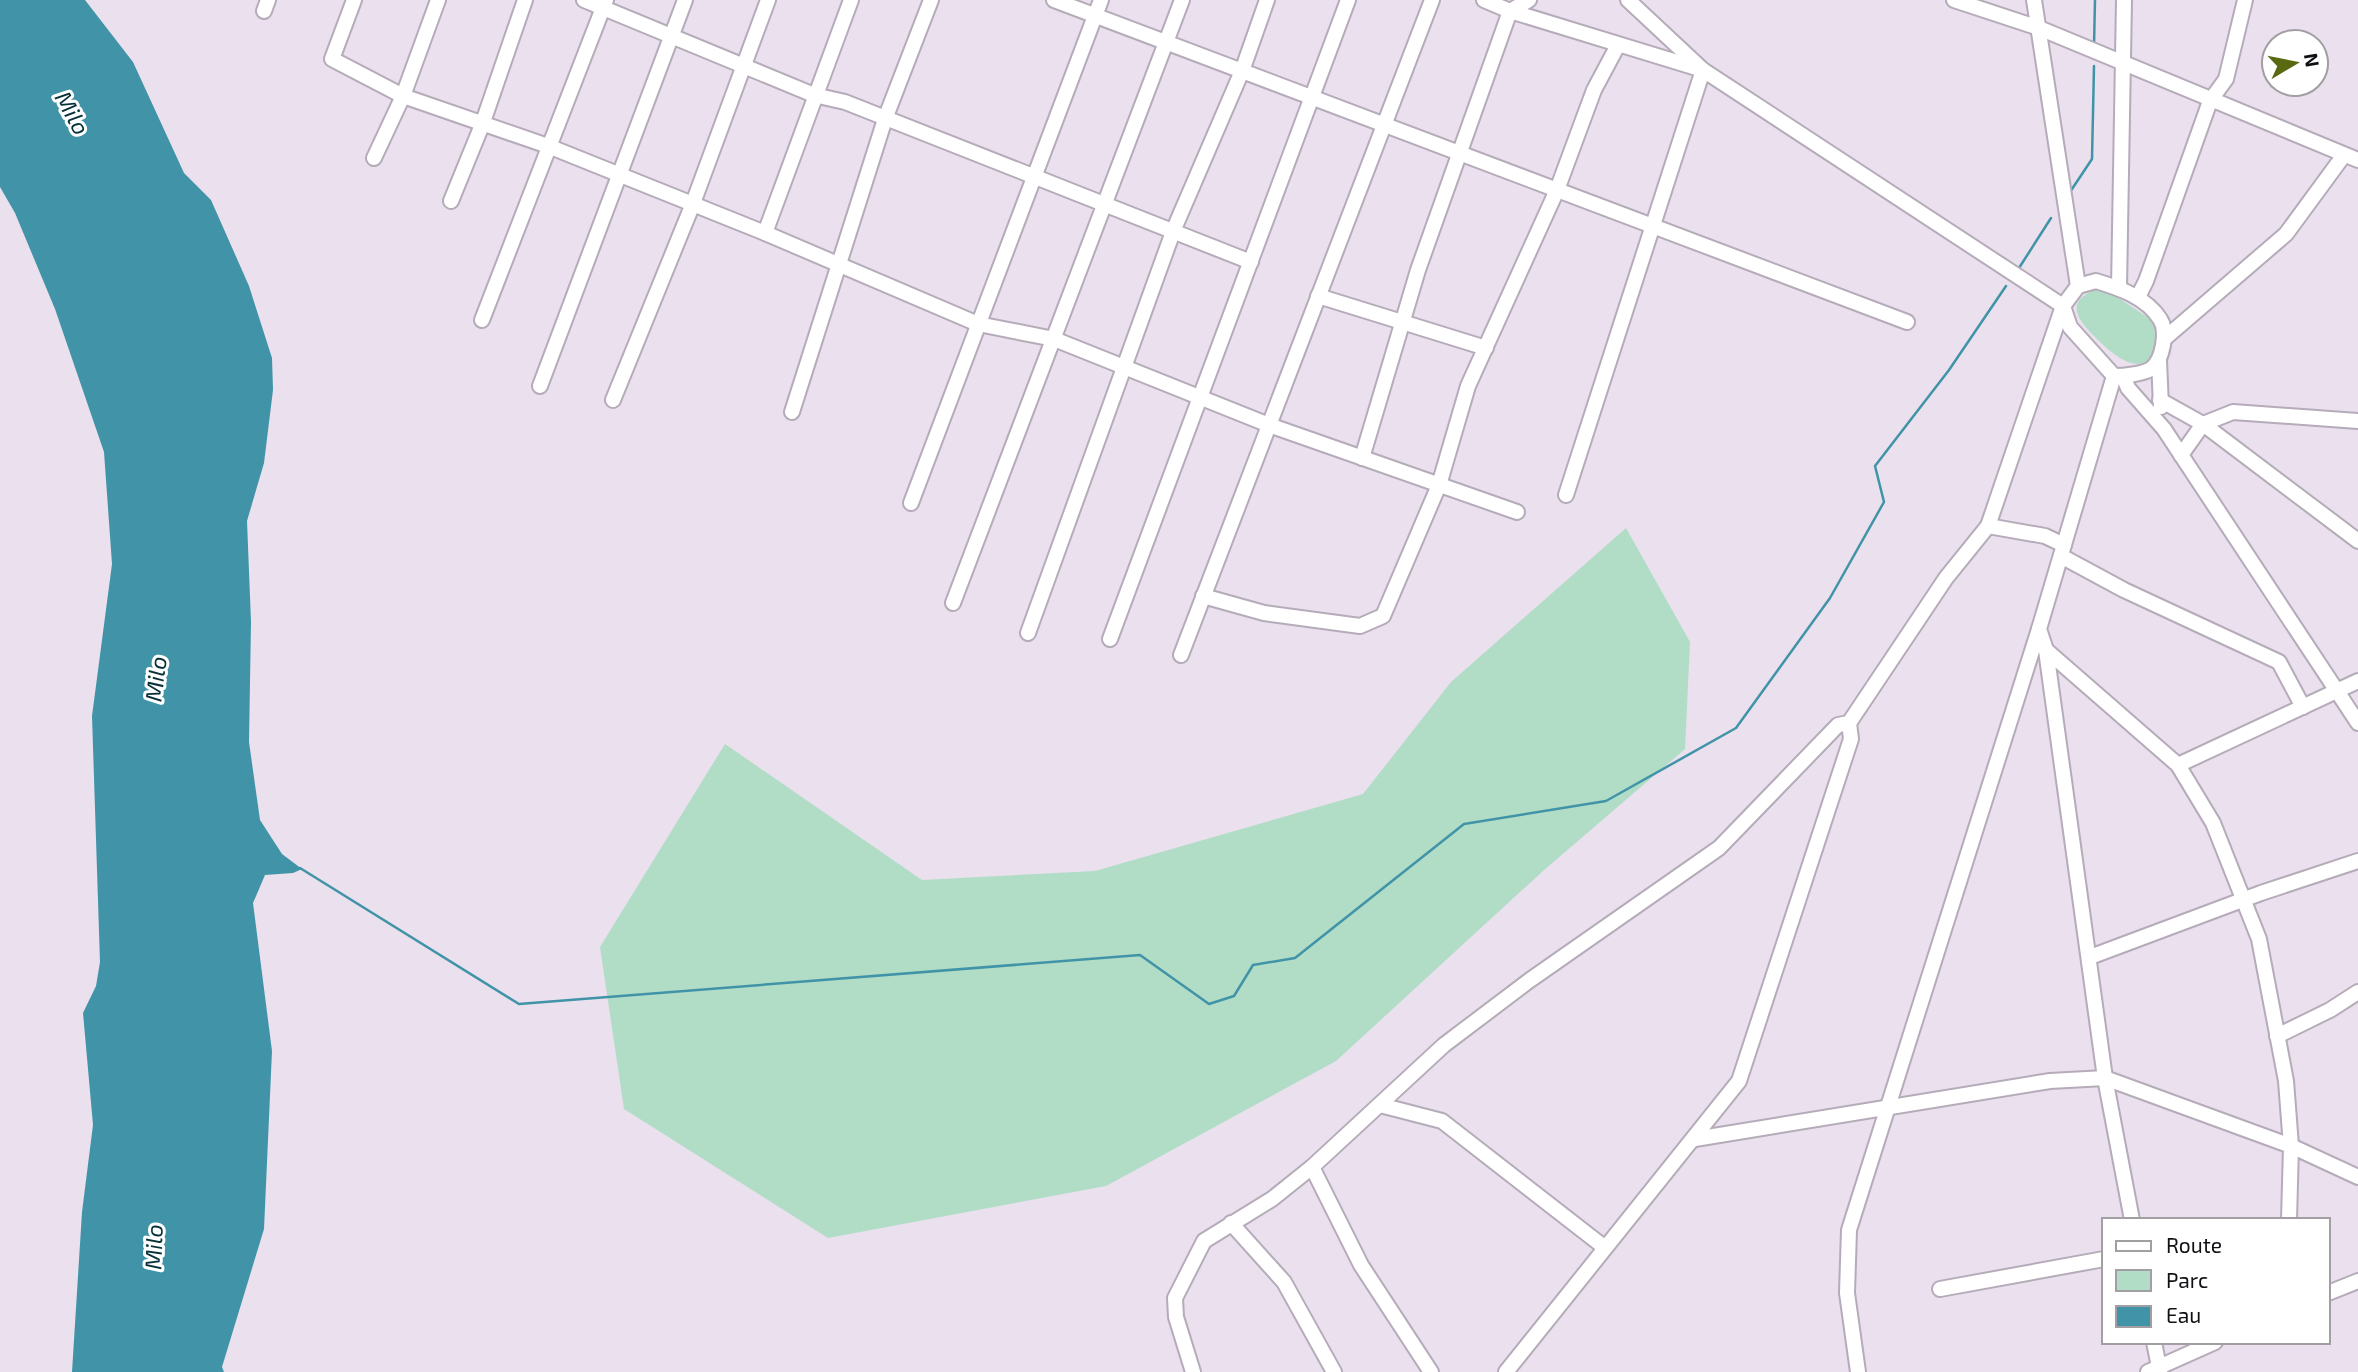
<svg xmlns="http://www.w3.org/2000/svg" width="2358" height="1372" viewBox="0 0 2358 1372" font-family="'Exo 2',sans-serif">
  <rect width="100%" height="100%" fill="#eae0ee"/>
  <g fill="#b1ddc6">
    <path d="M2097 289H2105L2156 323C2160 332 2159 339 2155 349 2142 383 2108 350 2095 337 2076 318 2065 301 2097 289Z"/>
    <polygon points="1626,528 1690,642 1685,749 1543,871 1336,1061 1106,1186 828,1238 624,1109 600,947 725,744 922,880 1095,871 1363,794 1451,682"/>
  </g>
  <polygon fill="#4194a8" points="0,0 85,0 133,62 184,173 211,200 249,286 272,358 273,390 264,463 247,521 251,622 249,742 260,820 282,854 302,869 293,873 265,875 253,903 272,1051 264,1229 222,1367 224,1372 72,1372 82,1212 93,1125 83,1013 96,986 100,962 92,716 112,564 104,452 55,309 15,213 0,187"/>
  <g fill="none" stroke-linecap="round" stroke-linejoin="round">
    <g stroke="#4194a8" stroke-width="2.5">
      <polyline points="2094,46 2095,0"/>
      <polyline points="2070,192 2092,159 2094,66"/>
      <polyline points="2019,268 2051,218"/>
      <polyline points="300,868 519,1004 1140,955 1209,1004 1234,996 1253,965 1295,958 1464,824 1606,801 1736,728 1830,598 1884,502 1875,466 1949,370 2006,286"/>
    </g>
    <defs>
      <g id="minor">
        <polyline points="354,0 332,59 403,96 548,146 765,233"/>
        <polyline points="584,0 814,95 845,102 1251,262"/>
        <polyline points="851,0 765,233 978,324 1054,339 1269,425 1517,512"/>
        <polyline points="1054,0 1907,322"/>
        <polyline points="1484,0 1510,11 1703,70 1566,495"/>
        <polyline points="1628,0 1703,70 2063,306 1988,526"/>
        <polyline points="1954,0 2039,28 2358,160"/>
        <polyline points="2034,0 2078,286"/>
        <polyline points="264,11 268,0"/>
        <polyline points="374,158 403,96 438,0"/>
        <polyline points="451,201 482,125 525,0"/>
        <path d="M2096 281C2119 288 2146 297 2160 319 2168 331 2163 360 2151 369 2142 374 2124 376 2114 376L2070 327 2063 306 2078 286Z"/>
        <polyline points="2119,288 2124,0"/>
        <polyline points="1318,296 1486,348"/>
        <polyline points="2138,297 2146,281 2210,101 2226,79 2245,0"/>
        <polyline points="482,320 606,0"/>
        <polyline points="2164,339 2286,234 2344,155"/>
        <polyline points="2159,360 2161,407"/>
        <polyline points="2114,376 2039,629 2046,650 2105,1078 2132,1220"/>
        <polyline points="2123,376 2128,388 2164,429 2358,723"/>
        <polyline points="540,386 685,0"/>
        <polyline points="613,400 692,206 768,0"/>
        <polyline points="2160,400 2203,424 2358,541"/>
        <polyline points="792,412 885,119 931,0"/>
        <polyline points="2181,455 2203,424 2233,412 2358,421"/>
        <polyline points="1362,458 1418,270 1510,11 1529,0"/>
        <polyline points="911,503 1101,0"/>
        <polyline points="2061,556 2124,590 2279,662 2303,707"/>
        <polyline points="1203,596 1264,613 1360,626 1383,616 1439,485 1468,386 1557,190 1594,90 1618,45"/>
        <polyline points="953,603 1182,0"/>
        <polyline points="1028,633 1174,229 1242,71 1267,0"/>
        <polyline points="1110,639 1348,0"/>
        <polyline points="2046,650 2178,765 2213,823 2259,939 2286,1081 2291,1146 2289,1220"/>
        <polyline points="1181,655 1432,0"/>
        <polyline points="2178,765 2358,681"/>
        <polyline points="2090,957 2261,893 2358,861"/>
        <polyline points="2277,1036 2330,1010 2358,992"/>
        <polyline points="1380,1105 1442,1121 1604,1247"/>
        <polyline points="1695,1139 2050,1081 2105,1078 2291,1146 2358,1177"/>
        <polyline points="1312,1167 1361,1265 1431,1372"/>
        <polyline points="1231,1223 1284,1282 1334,1372"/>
        <polyline points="1940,1289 2104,1259"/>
        <polyline points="2328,1293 2358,1281"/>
        <polyline points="2154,1342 2160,1372"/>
        <polyline points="1193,1372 1176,1317 1175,1298 1204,1241 1272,1199 1312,1167 1444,1045 1530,980 1719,848 1838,725 1849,723 1946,578 1988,526 2045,536 2064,545"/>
        <polyline points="1506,1372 1739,1081 1851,739 1849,723"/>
        <polyline points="1858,1372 1847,1293 1849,1230 2039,629"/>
        <polyline points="2148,1372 2215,1342"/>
      </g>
    </defs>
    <use href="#minor" stroke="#b5abb9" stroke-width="18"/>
    <use href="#minor" stroke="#fff" stroke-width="14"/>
  </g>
  <g text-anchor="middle" stroke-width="6" stroke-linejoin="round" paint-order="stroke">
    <g font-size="23" font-style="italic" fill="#073039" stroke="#fff">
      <text transform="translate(72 113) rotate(61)" y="8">Milo</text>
      <text transform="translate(156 679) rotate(-83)" y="8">Milo</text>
      <text transform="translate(154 1247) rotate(-88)" y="8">Milo</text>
    </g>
  </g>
  <rect x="2102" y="1218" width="228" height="126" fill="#ffffff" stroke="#a19fa1" stroke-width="2"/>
  <rect x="2116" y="1241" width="35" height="10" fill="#ffffff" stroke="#a19fa1" stroke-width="2"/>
  <text x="2166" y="1253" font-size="21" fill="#131015">Route</text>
  <rect x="2116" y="1270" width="35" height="21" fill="#b1ddc6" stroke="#a19fa1" stroke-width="2"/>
  <text x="2166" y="1288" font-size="21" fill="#131015">Parc</text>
  <rect x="2116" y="1306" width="35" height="21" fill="#4194a8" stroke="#a19fa1" stroke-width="2"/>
  <text x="2166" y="1323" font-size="21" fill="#131015">Eau</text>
  <g transform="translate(2295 63) rotate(80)"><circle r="33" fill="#ffffff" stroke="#a19fa1" stroke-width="2"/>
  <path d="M0-5L12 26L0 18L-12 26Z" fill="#596912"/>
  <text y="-10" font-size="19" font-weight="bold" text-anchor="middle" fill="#131015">N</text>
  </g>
</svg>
